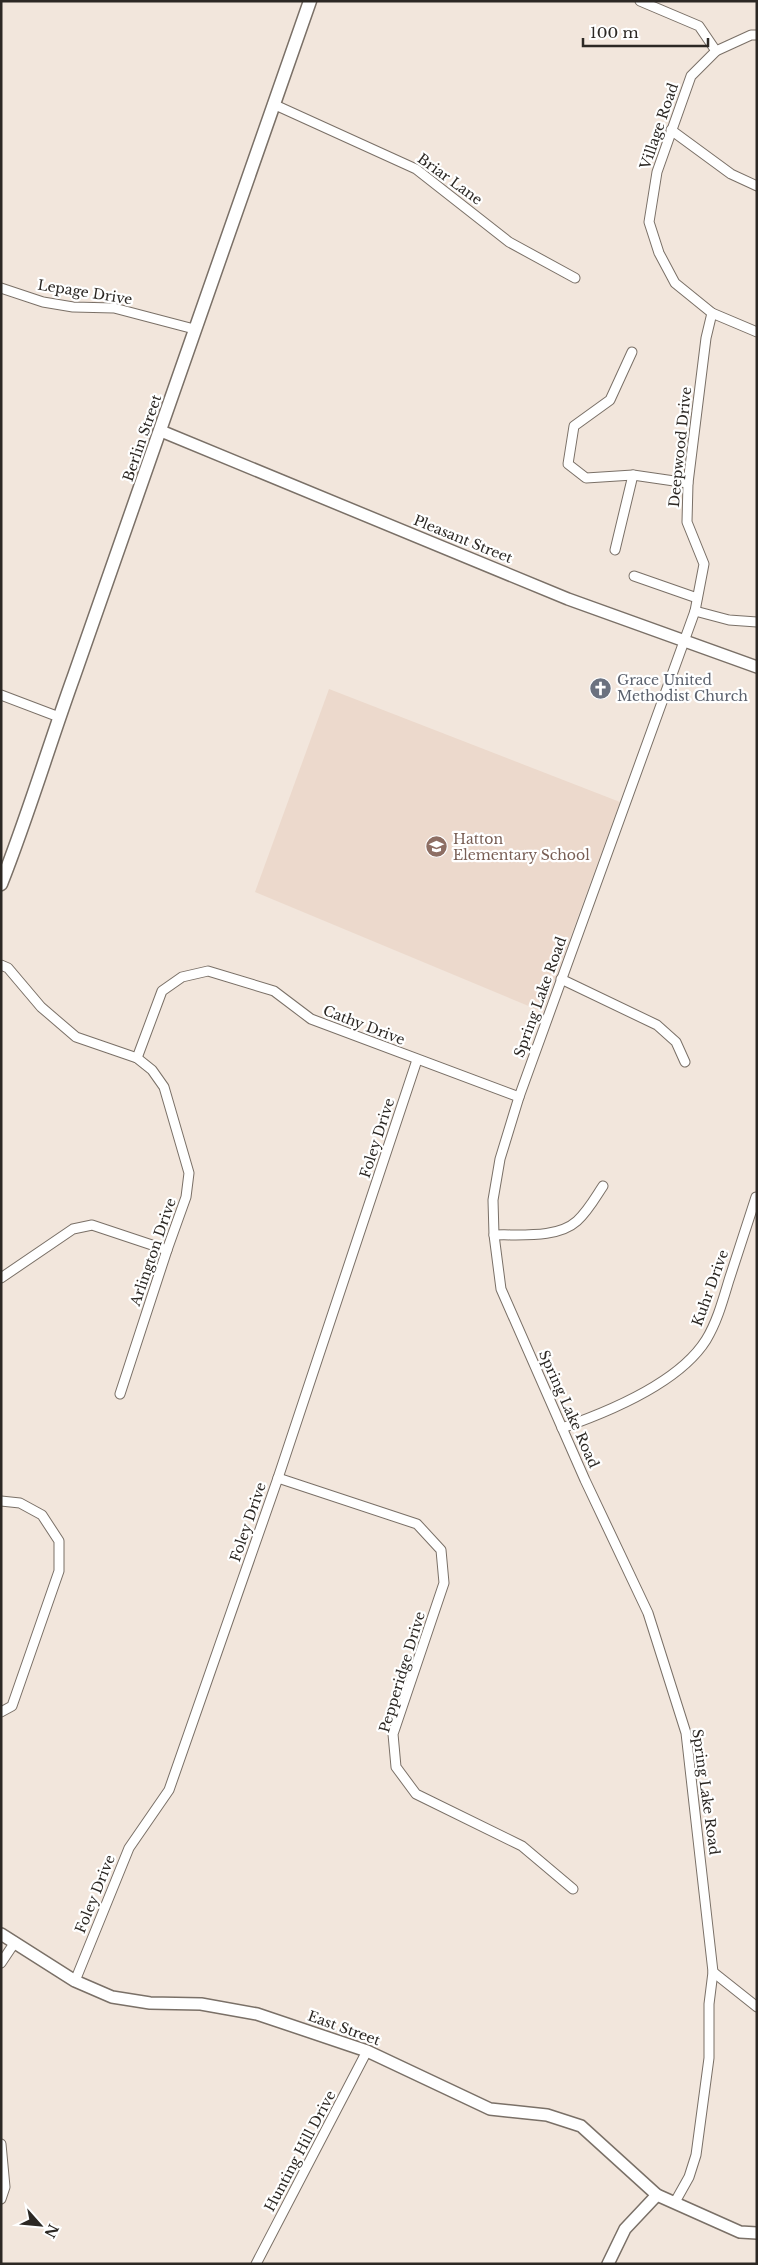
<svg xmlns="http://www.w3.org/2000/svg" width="758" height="2265" viewBox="0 0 758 2265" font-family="'Libre Baskerville',serif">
  <rect width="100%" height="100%" fill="#f2e6dc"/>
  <polygon fill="#ecd9cc" points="329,689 620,802 543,1012 255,892"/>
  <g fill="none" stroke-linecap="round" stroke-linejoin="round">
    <defs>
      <g id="minor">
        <polyline points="640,1 699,26 716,51"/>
        <polyline points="757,35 751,35 716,51 691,76 657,172 649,222 659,253 675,283 712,313 757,332"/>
        <polyline points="273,104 416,169 509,242 575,278"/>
        <polyline points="671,130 731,174 757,186"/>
        <polyline points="1,288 43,302 73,307 114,308 194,329"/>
        <polyline points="632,352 610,400 574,426 568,464 586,478 633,475 688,483"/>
        <polyline points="615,550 633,475"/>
        <polyline points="634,576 697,598"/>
        <polyline points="695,611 729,620 757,622"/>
        <polyline points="1,695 59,717"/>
        <polyline points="1,965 8,968 41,1007 76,1037 137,1058 152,1070 164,1087 189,1173 186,1197 167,1250 120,1394"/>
        <polyline points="561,979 657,1025 676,1042 685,1062"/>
        <polyline points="137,1058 162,991 182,977 208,971 274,991 311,1019 519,1097"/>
        <path d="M494 1235C519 1234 557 1239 577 1221 588 1211 595 1198 603 1186"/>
        <polyline points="1,1278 73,1229 92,1225 167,1250"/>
        <path d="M562 1428C608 1412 679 1383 706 1340 717 1322 723 1300 729 1280 738 1252 747 1225 756 1197"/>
        <polyline points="278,1478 417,1524 441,1550 444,1583 393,1734 396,1767 416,1794 522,1846 573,1889"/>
        <polyline points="1,1501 20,1503 42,1515 59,1541 59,1571 12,1706 1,1712"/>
        <polyline points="1,1963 15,1942"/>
        <polyline points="713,1972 757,2007"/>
        <polyline points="75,1981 129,1848 169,1790 278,1478 417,1060"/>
        <polyline points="1,2144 5,2187 1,2199"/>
        <polyline points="675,2202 689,2177 696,2155 709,2058 709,2004 713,1972 686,1733 648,1613 585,1480 501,1289 494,1235 493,1200 500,1159 519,1097 695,611 704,564 687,522 688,483 706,338 712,313"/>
        <polyline points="256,2264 367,2051"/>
      </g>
      <g id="tertiary">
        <polyline points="161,431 568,599 757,667"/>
        <polyline points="1,1934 75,1981 112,1997 150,2003 201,2004 257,2014 367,2051 490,2109 547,2115 581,2126 657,2195 740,2232 757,2233"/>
        <polyline points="608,2264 625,2229 657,2195"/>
      </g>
      <path id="secondary" d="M1 884C28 816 49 745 74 676 154 451 230 226 310 1"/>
    </defs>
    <use href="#minor" stroke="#7a7067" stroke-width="11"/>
    <use href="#tertiary" stroke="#7a7067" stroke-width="14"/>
    <use href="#secondary" stroke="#7a7067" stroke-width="15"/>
    <use href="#minor" stroke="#fff" stroke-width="9"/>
    <use href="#tertiary" stroke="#fff" stroke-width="11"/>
    <use href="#secondary" stroke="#fff" stroke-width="12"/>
  </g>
  <defs>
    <symbol id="church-disc" viewBox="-11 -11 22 22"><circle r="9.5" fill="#6b7280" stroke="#fff"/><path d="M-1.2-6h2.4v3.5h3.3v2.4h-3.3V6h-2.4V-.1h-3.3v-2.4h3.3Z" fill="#fff"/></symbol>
    <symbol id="school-disc" viewBox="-11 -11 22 22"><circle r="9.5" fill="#8d6e63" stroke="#fff"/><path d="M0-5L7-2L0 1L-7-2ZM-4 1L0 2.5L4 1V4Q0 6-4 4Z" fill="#fff"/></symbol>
  </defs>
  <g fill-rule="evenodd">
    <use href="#church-disc" x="588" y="676" width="25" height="25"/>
    <use href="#school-disc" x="424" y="834" width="25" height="25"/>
  </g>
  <g text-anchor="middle" stroke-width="4.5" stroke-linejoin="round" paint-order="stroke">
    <g font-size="14" fill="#2c2824" stroke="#fff">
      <text transform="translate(659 126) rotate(-71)" y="5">Village Road</text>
      <text transform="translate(450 179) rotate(36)" y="5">Briar Lane</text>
      <text transform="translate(85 292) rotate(9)" y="5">Lepage Drive</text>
      <text transform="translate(142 438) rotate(-71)" y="5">Berlin Street</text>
      <text transform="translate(680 447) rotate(-84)" y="5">Deepwood Drive</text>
      <text transform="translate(463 539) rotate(22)" y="5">Pleasant Street</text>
      <text transform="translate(540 997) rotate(-70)" y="5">Spring Lake Road</text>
      <text transform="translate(364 1025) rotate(21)" y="5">Cathy Drive</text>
      <text transform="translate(377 1138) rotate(-72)" y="5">Foley Drive</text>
      <text transform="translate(153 1252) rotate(-71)" y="5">Arlington Drive</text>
      <text transform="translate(710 1288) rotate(-70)" y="5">Kuhr Drive</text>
      <text transform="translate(569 1409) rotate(66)" y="5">Spring Lake Road</text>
      <text transform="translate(248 1522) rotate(-71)" y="5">Foley Drive</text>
      <text transform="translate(402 1672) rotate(-73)" y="5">Pepperidge Drive</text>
      <text transform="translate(706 1792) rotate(82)" y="5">Spring Lake Road</text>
      <text transform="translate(95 1894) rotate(-68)" y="5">Foley Drive</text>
      <text transform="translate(344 2028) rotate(20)" y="5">East Street</text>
      <text transform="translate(300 2151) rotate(-62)" y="5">Hunting Hill Drive</text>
    </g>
    <g font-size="14" fill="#5b616d" stroke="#fff" text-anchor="start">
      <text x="617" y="685">Grace United<tspan x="617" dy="16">Methodist Church</tspan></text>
    </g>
    <g font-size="14" fill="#785e54" stroke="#fff" text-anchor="start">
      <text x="453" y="844">Hatton<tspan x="453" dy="16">Elementary School</tspan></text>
    </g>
  </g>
  <rect width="758" height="2265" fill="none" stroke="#2c2824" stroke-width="5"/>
  <g transform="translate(40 2225) rotate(117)" stroke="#ffffff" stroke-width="4" paint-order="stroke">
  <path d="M0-4L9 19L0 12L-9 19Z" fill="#2c2824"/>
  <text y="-8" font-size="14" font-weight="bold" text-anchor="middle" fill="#2c2824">N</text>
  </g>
  <path d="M583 38v8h125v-8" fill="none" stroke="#2c2824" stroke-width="2.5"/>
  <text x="590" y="38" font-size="15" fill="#2c2824" stroke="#ffffff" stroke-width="4" paint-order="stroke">100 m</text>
</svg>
